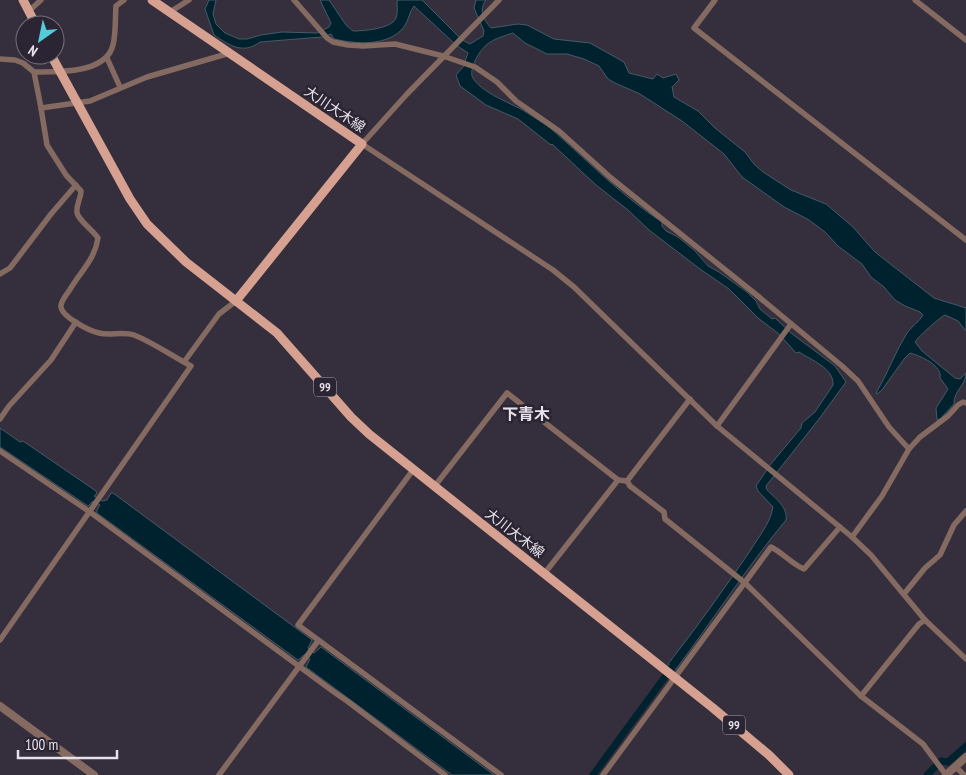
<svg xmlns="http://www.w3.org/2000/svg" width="966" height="775" viewBox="0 0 966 775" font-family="'PT Sans Narrow','Noto Sans JP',sans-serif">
  <rect width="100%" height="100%" fill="#352e3c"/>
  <g fill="#00222f" stroke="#455b67">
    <path d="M209 0H216L213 14 216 24 225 33 239 39H247L261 35 282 32 317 33 329 27 331 23 320 0H329L346 25 353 31C362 31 392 29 396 18 398 14 397 6 397 1L399 0H422L462 40 470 44 483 36 484 31 474 8 476 0H486C478 10 484 20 491 28L518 24 527 25 554 39 590 43 624 62 629 73 653 79 657 74 663 78 676 74 679 80 672 87 674 97 698 111 715 128 745 152 754 164 763 172 791 190 826 204 853 227 875 252 934 298 966 308V331L958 321 945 315C940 317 918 337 915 342L922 351 955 378 960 379 966 373C966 385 953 392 954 404L940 419 937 420 936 408 948 389 940 378C943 366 921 356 910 353L904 359 882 390 877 394 876 393C888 373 895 352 907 333 912 326 919 322 923 315L920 312 905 306 895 300 884 287 871 277 862 264 838 246 825 232 809 220 784 207 742 177 724 154 682 121 640 94 615 83 608 79 599 66 584 59 567 54H547L525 43 513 33C494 39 484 42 475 61 473 66 471 71 472 76 479 93 515 104 529 114 538 120 549 126 557 134 591 164 623 197 662 222V226L666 231 678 237 695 251 708 266 719 272 747 292 756 301 760 309 772 319 775 318 791 333 835 366 846 382 819 419 766 486 767 490C775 498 788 507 786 520 747 567 713 620 676 669L668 664C697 627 724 589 750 551 759 536 770 524 773 507L758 491 756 486 770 465 801 428 802 423 815 412 833 385C834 368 811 360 799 352L796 353 779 334 758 318 729 289 700 269 649 230 628 210 596 185 552 144 551 145 518 119 486 105 460 86 456 75 463 67 468 53 456 45 414 6C409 12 409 20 404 27 388 47 356 44 334 39L331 34 322 37 260 42C243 55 229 45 214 35L205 9Z"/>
    <polygon points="0,428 20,442 23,441 96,491 97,493 94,496 102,501 107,500 111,493 113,493 312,640 308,648 314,653 321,647 494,775 452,775 306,667 310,659 304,655 298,660 97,513 97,510 100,505 93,501 88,506 0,447"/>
  </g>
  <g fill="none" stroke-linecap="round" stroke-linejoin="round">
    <g stroke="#00222f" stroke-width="7">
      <polyline points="593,775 678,659"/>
      <polyline points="927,775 941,761 948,762 966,746"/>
    </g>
    <g stroke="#846a61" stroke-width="5.5">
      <polyline points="294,0 327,38 333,42 348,45 363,46 395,44 443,56 475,67 497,82 516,101 559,131 611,178 759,297 842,366 858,381 889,427 909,449"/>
      <polyline points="499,0 407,94 362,144 553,270 574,287 717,426 852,537 871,555 925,620 966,659"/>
      <polyline points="715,0 694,28 966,240"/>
      <polyline points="915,0 966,40"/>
      <polyline points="29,11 41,0"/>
      <polyline points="170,12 189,0"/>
      <polyline points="107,58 120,87"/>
      <path d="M0 59 15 60 23 63 34 72 41 108 47 145 66 175 81 191C81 198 76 205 77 212 77 219 93 230 98 238 95 260 79 273 69 291 66 295 62 300 61 305 59 316 90 331 99 333 110 336 123 331 134 335 154 343 172 356 191 366L0 640"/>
      <path d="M34 72C57 72 106 74 113 45 116 33 115 19 116 6L124 0"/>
      <polyline points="41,108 90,101 147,77 230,53"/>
      <polyline points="0,274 10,268 51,214 76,185"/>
      <polyline points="184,362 219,314 236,301"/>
      <polyline points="0,419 9,406 51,360 76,322"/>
      <polyline points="717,426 791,324"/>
      <polyline points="0,451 90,512 334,692 347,701 445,775"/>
      <polyline points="413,470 298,625 501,775"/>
      <polyline points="627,481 630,486 664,512 665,519 745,583 861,696 923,744 946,775"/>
      <polyline points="627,481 690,399"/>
      <polyline points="434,487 507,393 618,480 627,481"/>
      <polyline points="852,537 882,496 909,449 920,437 948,416 958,405 963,402 966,403"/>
      <polyline points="544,574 618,480"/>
      <polyline points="904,594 925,568 940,555 954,525 966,511"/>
      <polyline points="861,696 919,624 925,620"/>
      <polyline points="956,767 964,775"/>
      <polyline points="219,775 318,641"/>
      <path d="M603 775 771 547C783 553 792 564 804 569L840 527"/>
    </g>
    <g stroke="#846a61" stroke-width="8">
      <polyline points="0,706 94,775"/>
      <polyline points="946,775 966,757"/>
    </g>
    <g stroke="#d6a190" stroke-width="9">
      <polyline points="23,0 36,25"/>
      <polyline points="152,0 362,144 236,301"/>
      <polyline points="51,55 130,199 147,224 186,262 277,333 351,417 369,434 713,708 769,755 789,775"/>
    </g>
  </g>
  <g text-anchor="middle" stroke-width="5" stroke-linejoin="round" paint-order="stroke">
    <g fill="#2b2432" stroke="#aea8b3" stroke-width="1">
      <rect x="314" y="377.5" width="22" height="19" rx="4"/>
      <rect x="723" y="715.5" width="22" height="19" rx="4"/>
    </g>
    <g font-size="12" font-weight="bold" fill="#e6e1ea">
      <text x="325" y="391">99</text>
      <text x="734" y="729">99</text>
    </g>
    <g font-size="14" fill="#e6e1ea" stroke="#2b2432">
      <text transform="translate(335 109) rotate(34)" y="5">大川大木線</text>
      <text transform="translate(515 533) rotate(38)" y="5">大川大木線</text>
    </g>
    <g font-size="16" font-weight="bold" fill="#e6e1ea" stroke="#2b2432">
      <text x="526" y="420">下青木</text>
    </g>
  </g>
  <g transform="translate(40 40) rotate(213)"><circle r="24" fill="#2b2432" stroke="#76707c"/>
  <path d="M0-4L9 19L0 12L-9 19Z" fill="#53cbda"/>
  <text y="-8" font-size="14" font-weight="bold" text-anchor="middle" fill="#e6e1ea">N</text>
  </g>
  <path d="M18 750v8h99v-8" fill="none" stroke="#e6e1ea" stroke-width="2.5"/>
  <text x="25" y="750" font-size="15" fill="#e6e1ea" stroke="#2b2432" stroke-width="4" paint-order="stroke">100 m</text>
</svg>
